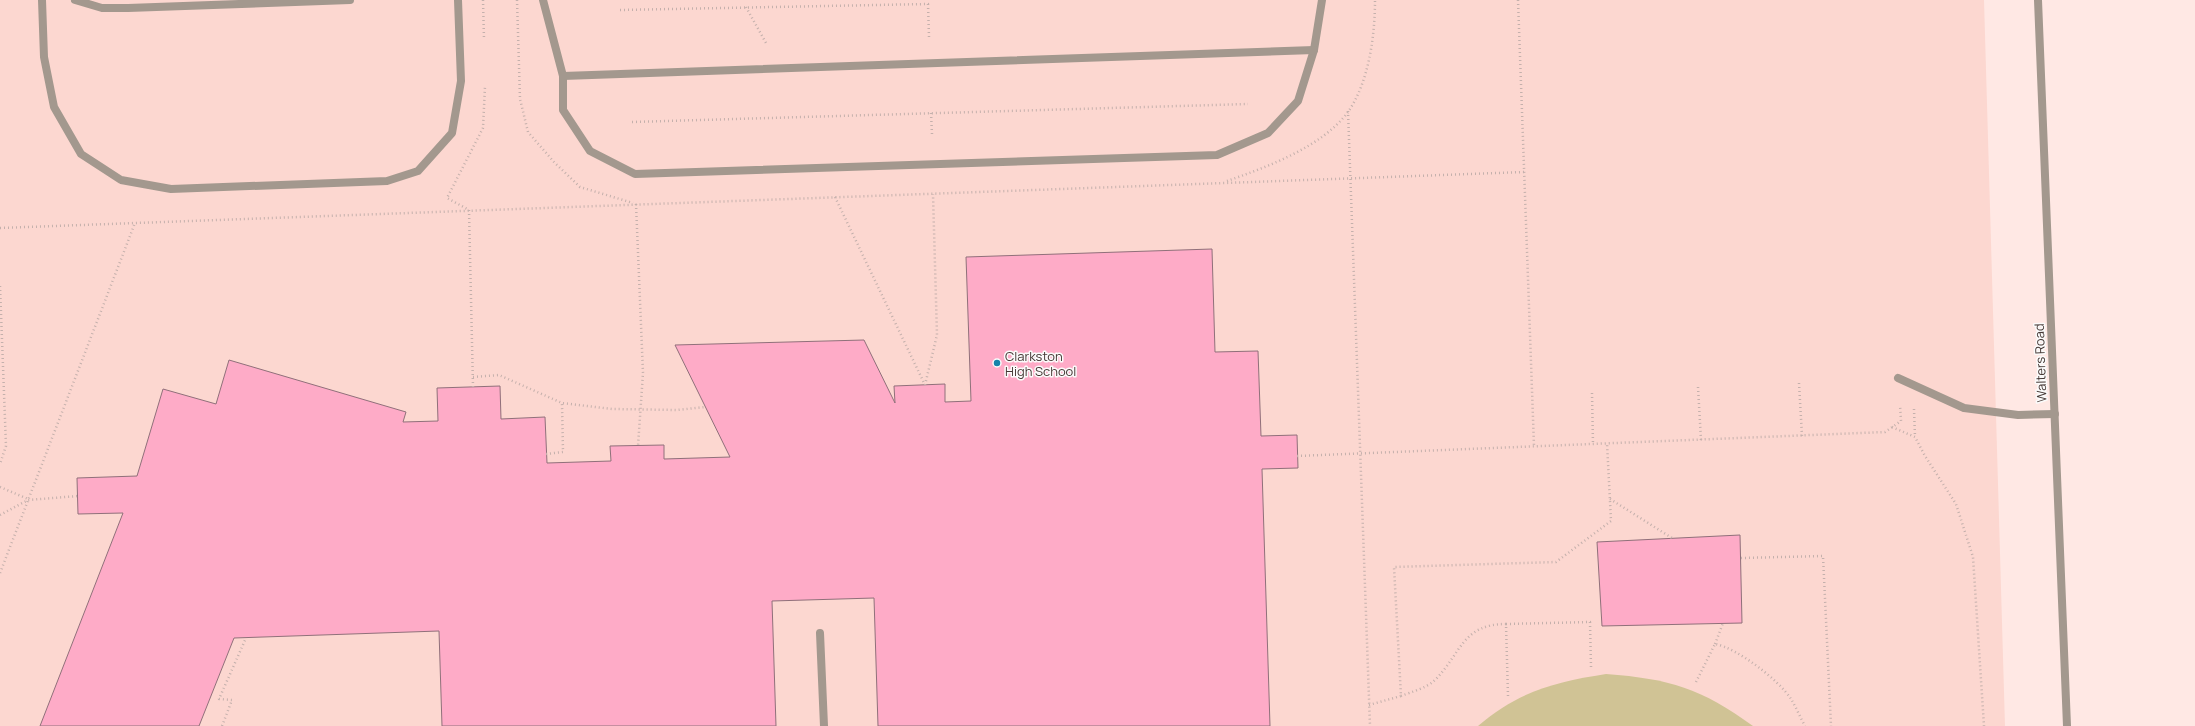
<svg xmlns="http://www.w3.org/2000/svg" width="2195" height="726" viewBox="0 0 2195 726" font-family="Manrope,sans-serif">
  <rect width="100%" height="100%" fill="#ffe8e4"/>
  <polygon fill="#fcd7d0" points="0,0 1984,0 2005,726 0,726"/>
  <path fill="#d0c395" d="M1606 674C1671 679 1700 688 1753 726H1478C1519 691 1555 682 1606 674Z"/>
  <g fill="#feabc7" stroke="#90707a">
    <polygon points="1212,249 1215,352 1258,351 1261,436 1297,435 1298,468 1262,469 1270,726 878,726 874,598 772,601 776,726 442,726 439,631 234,638 199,726 40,726 123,513 78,514 77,478 137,476 163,389 216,404 229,360 406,412 403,422 438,421 437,388 500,386 501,419 545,417 547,463 611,461 610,446 664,445 664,459 730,457 675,345 864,340 895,403 894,386 945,384 945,402 971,401 966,257"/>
    <polygon points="1740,535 1742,623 1602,626 1597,542"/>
  </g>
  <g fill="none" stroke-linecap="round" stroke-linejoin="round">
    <g stroke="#c4b0ac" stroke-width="2.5" stroke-dasharray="1 3" stroke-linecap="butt">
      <polyline points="483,0 484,39"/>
      <polyline points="517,0 520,99 528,132 554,162 580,187 633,203"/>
      <polyline points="1518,0 1534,446"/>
      <polyline points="746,7 766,43"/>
      <polyline points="620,10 928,4 929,37"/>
      <polyline points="1348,111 1370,726"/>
      <polyline points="931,113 932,134"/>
      <polyline points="632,122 1248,104"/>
      <path d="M1227 181C1267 167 1322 147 1348 112 1369 82 1375 35 1375 0"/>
      <polyline points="835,197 925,385"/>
      <polyline points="636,204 643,373 638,446"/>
      <polyline points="0,228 1524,172"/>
      <polyline points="0,286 6,446 0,464"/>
      <polyline points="473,377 499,375 562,403 612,409 677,410 705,407"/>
      <polyline points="1799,383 1802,436"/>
      <polyline points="925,385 937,335 933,194"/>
      <polyline points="473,387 469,210 447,198 483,128 485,86"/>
      <polyline points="1698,387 1701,440"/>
      <polyline points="1592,393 1593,444"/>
      <polyline points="1914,409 1915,437"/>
      <polyline points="1892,427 1915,437 1925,456 1956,504 1973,557 1984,726"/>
      <polyline points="546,454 563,452 562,403"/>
      <polyline points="1297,456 1885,432 1901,421 1900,405"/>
      <polyline points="0,487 28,499"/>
      <polyline points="1610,499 1672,538"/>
      <polyline points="0,515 28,500 78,496"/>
      <polyline points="1741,558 1823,556 1831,726"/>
      <polyline points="0,573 135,223"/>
      <polyline points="1506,624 1590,622 1591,667"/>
      <polyline points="1715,644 1723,623"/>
      <path d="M1696 682 1715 644C1737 648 1779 680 1791 699 1796 707 1800 717 1805 726"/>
      <path d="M1401 696C1411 692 1427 688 1435 680 1461 654 1462 624 1506 624L1508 696"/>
      <polyline points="1369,705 1401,696 1394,567 1556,562 1611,521 1607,443"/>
      <polyline points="222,726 232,700 219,699 246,638"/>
    </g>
    <g stroke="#a3988e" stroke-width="8">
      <polyline points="42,0 44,57 54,107 81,154 121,180 171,189 387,181 418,171 452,133 461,81 458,0"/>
      <polyline points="75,0 102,8 128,8 350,0"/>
      <polyline points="543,0 563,76 563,110 590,151 635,174 1217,155 1268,133 1298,101 1314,50 1322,0"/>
      <polyline points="563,76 1314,50"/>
      <polyline points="1898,378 1964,408 2018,415 2055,414"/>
      <polyline points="820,633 824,726"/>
    </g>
    <polyline stroke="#a3988e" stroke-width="8" points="2038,0 2067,726"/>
  </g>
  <circle fill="#1484ab" stroke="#fbfbfb" stroke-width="1.5" cx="997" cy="363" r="4"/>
  <g text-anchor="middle" stroke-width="3" stroke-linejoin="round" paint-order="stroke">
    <g font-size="13" fill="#463835" stroke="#fbfbfb" text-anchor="start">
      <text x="1005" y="361">Clarkston<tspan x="1005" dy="15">High School</tspan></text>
    </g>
    <g font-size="13" fill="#463835" stroke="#fbfbfb">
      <text transform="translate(2040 363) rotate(-92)" y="5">Walters Road</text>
    </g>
  </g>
</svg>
